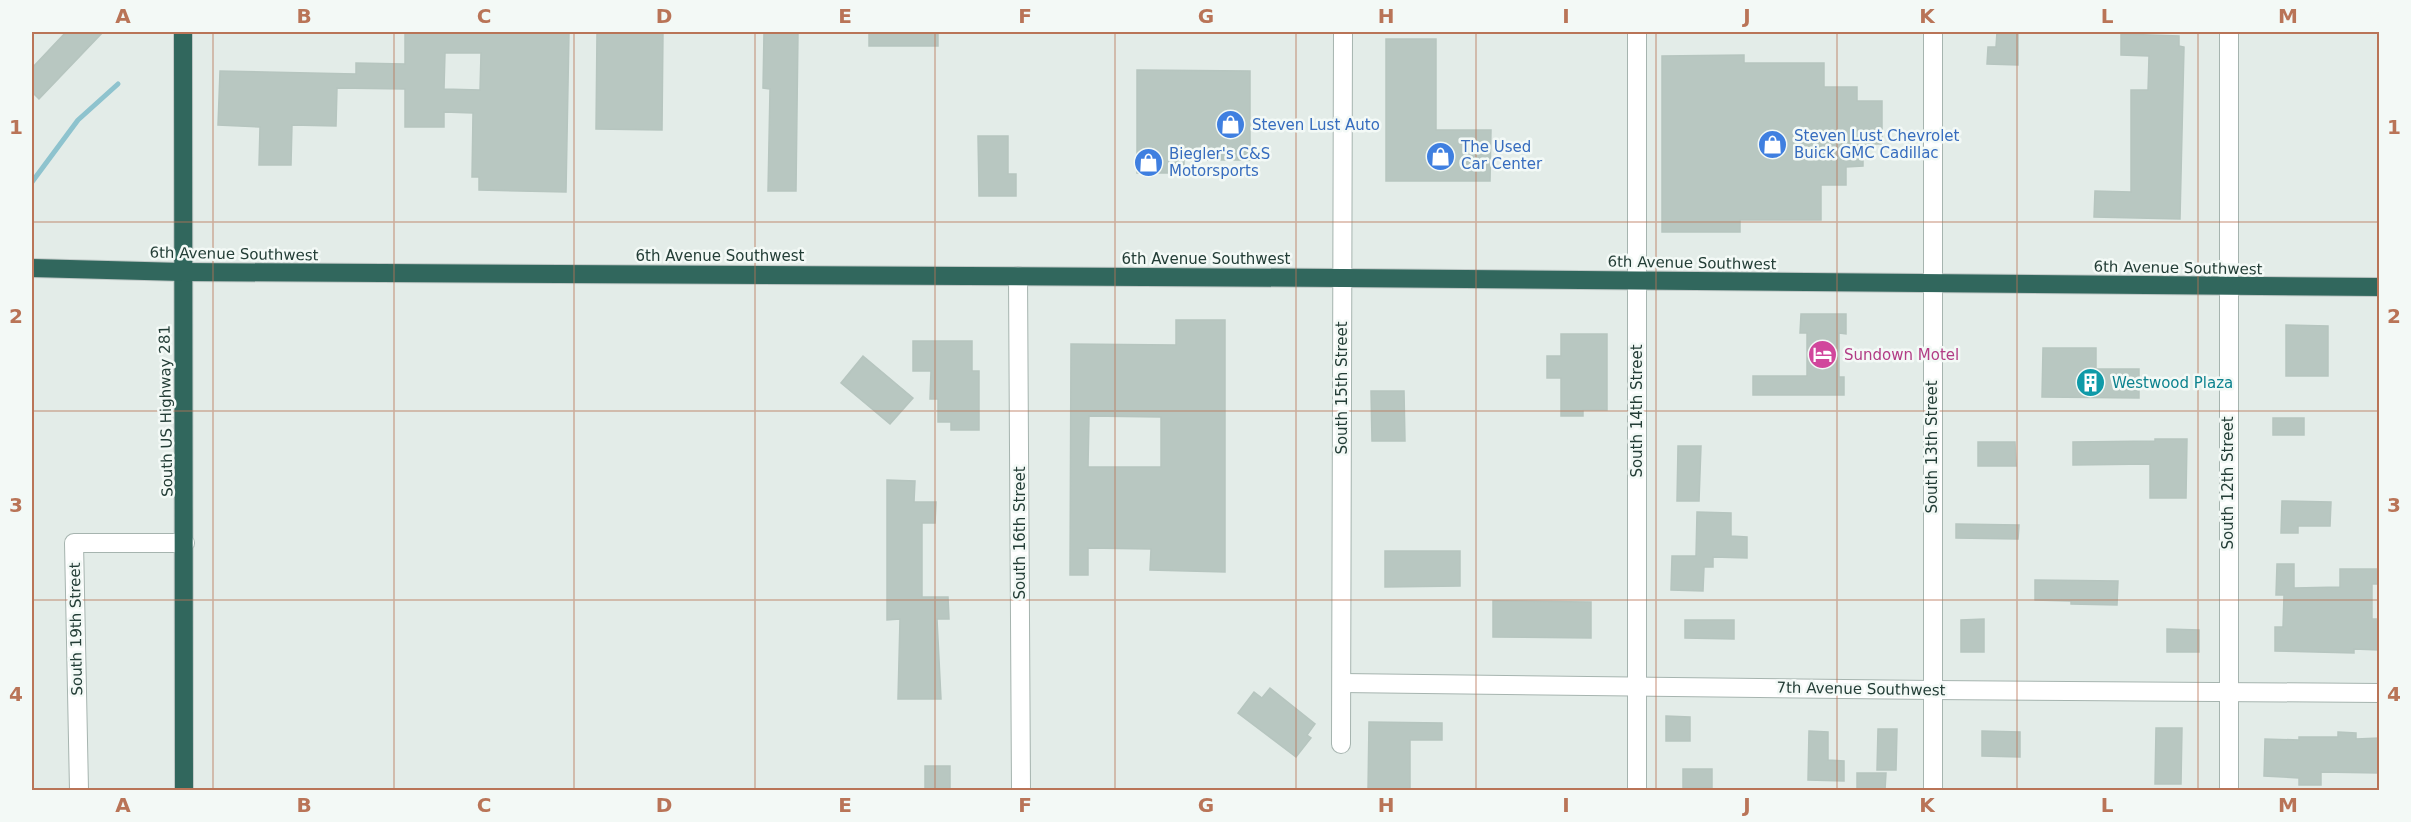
<svg xmlns="http://www.w3.org/2000/svg" width="2411" height="822" viewBox="0 0 2411 822" font-family="'DejaVu Sans',sans-serif">
  <rect width="100%" height="100%" fill="#e3ece8"/>
  <g fill="none" stroke-linecap="round" stroke-linejoin="round">
    <polyline stroke="#8ec3ce" stroke-width="5" points="32,182 78,120 118,84"/>
  </g>
  <g fill="#b8c7c1" stroke="#b6c5bf" stroke-width="1.5" fill-rule="evenodd">
    <polygon points="66,32 103,32 39,99 32,92 32,68"/>
    <path d="M405 32H569L566 192 479 190V177H472L473 113 444 112V127H405V89L337 88 336 126 292 125 291 165H259L260 127 218 125 220 71 356 74V63L405 64ZM445 53H481L480 90 444 89Z"/>
    <polygon points="597,32 663,32 662,130 596,129"/>
    <polygon points="764,32 798,32 796,191 768,191 770,89 763,88"/>
    <rect x="869" y="32" width="69" height="14"/>
    <polygon points="1997,32 2018,32 2018,65 1987,64 1988,47 1996,47"/>
    <polygon points="2121,34 2179,36 2179,46 2184,47 2180,219 2094,217 2095,191 2131,192 2131,90 2148,90 2149,56 2121,55"/>
    <polygon points="1386,39 1436,39 1436,130 1491,130 1490,181 1386,181"/>
    <polygon points="1744,55 1744,63 1824,63 1824,87 1857,87 1857,101 1882,101 1882,144 1863,144 1863,166 1846,167 1846,185 1821,185 1821,220 1740,220 1740,232 1662,232 1662,56"/>
    <polygon points="1137,70 1250,71 1250,160 1184,160 1184,173 1137,173"/>
    <polygon points="978,136 1008,136 1008,174 1016,174 1016,196 979,196"/>
    <polygon points="1801,314 1846,314 1846,334 1839,333 1839,377 1844,377 1844,395 1753,395 1753,376 1807,376 1807,333 1800,333"/>
    <path d="M1176 320H1225V572L1150 570 1151 549 1088 548V575H1070L1071 344 1176 345ZM1089 416 1161 417V467H1088Z"/>
    <polygon points="2286,325 2328,326 2328,376 2286,376"/>
    <polygon points="1561,334 1607,334 1607,410 1583,410 1583,416 1561,416 1561,378 1547,378 1547,356 1561,356"/>
    <polygon points="913,341 972,341 972,371 979,371 979,430 951,430 951,422 938,422 938,399 930,399 931,371 913,371"/>
    <polygon points="2043,348 2096,348 2096,369 2139,369 2139,398 2042,397"/>
    <polygon points="863,356 913,398 890,424 841,383"/>
    <polygon points="1371,391 1404,391 1405,441 1372,441"/>
    <rect x="2273" y="418" width="31" height="17"/>
    <polygon points="2155,439 2187,439 2186,498 2150,498 2150,464 2073,465 2073,442 2155,441"/>
    <polygon points="1978,442 2015,442 2016,466 1978,466"/>
    <polygon points="1678,446 1701,446 1699,501 1677,501"/>
    <polygon points="887,480 915,481 914,502 936,502 935,523 922,523 922,597 948,597 949,619 937,619 941,699 898,699 900,619 887,620"/>
    <polygon points="2282,501 2331,502 2330,526 2298,526 2298,533 2281,533"/>
    <polygon points="1697,512 1731,513 1731,536 1747,537 1747,558 1713,557 1713,567 1704,567 1703,591 1671,590 1672,556 1696,556"/>
    <polygon points="1956,524 2019,525 2018,539 1956,538"/>
    <polygon points="1385,551 1460,551 1460,586 1385,587"/>
    <polygon points="2277,564 2294,564 2294,588 2340,587 2340,569 2379,569 2379,584 2372,584 2372,619 2379,619 2379,650 2354,649 2354,653 2275,651 2275,627 2283,627 2284,595 2276,595"/>
    <polygon points="2035,580 2118,581 2117,605 2071,604 2071,601 2035,600"/>
    <polygon points="1493,601 1591,602 1591,638 1493,637"/>
    <polygon points="1984,619 1984,652 1961,652 1961,620"/>
    <polygon points="1685,620 1734,620 1734,639 1685,638"/>
    <polygon points="2167,629 2199,630 2199,652 2167,652"/>
    <polygon points="1270,688 1315,724 1307,735 1311,738 1296,757 1238,713 1254,692 1262,698"/>
    <polygon points="1666,716 1690,717 1690,741 1666,741"/>
    <polygon points="1369,722 1442,723 1442,740 1410,740 1410,790 1368,790"/>
    <polygon points="2156,728 2182,728 2181,784 2155,784"/>
    <polygon points="1878,729 1897,729 1896,770 1877,770"/>
    <polygon points="1809,731 1828,732 1828,760 1844,761 1844,781 1808,780"/>
    <polygon points="1982,731 2020,732 2020,757 1982,756"/>
    <polygon points="2338,732 2356,733 2356,739 2379,738 2379,773 2321,772 2321,785 2299,785 2299,778 2264,776 2265,739 2299,740 2299,737 2338,737"/>
    <rect x="925" y="766" width="25" height="24"/>
    <rect x="1683" y="769" width="29" height="19"/>
    <polygon points="1857,773 1886,773 1885,790 1857,790"/>
  </g>
  <g fill="none" stroke-linecap="round" stroke-linejoin="round">
    <defs>
      <g id="minor">
        <polyline points="1637,32 1637,790"/>
        <polyline points="1018,276 1021,790"/>
        <polyline points="1342,683 1932,690 2380,693"/>
        <polyline points="1341,744 1343,32"/>
        <polyline points="79,790 74,543 185,543"/>
        <polyline points="1933,790 1933,32"/>
        <polyline points="2229,790 2229,32"/>
      </g>
      <g id="highway">
        <polyline points="183,32 184,790"/>
        <polyline points="32,268 182,272 1343,278 2380,287"/>
      </g>
    </defs>
    <use href="#minor" stroke="#a6b4af" stroke-width="20"/>
    <use href="#highway" stroke="#c1c9c7" stroke-width="20"/>
    <use href="#minor" stroke="#fff" stroke-width="18"/>
    <use href="#highway" stroke="#31675d" stroke-width="18"/>
  </g>
  <path fill="none" stroke="#b97457" stroke-width="1.5" stroke-opacity="0.55" d="M213 32V790M394 32V790M574 32V790M755 32V790M935 32V790M1115 32V790M1296 32V790M1476 32V790M1656 32V790M1837 32V790M2017 32V790M2198 32V790M32 222H2380M32 411H2380M32 600H2380"/>
  <defs>
    <symbol id="shop-disc" viewBox="-11 -11 22 22"><circle r="9.5" fill="#3f7fe0" stroke="#f3f9f6"/><path d="M-5-2.5h2.3a2.7 3.5 0 0 1 5.4 0H5L5.5 6h-11ZM-1.5-2.5h3a1.5 2.3 0 0 0-3 0Z" fill="#fff"/></symbol>
    <symbol id="hotel-disc" viewBox="-11 -11 22 22"><circle r="9.5" fill="#d1479c" stroke="#f3f9f6"/><path d="M-6-4.5h1.5V1H6V5H4.5V3h-9V5H-6ZM-4 0a1.8 1.8 0 1 1 3.6 0ZM.5 0V-2.5h3Q6-2.5 6 0Z" fill="#fff"/></symbol>
    <symbol id="building-disc" viewBox="-11 -11 22 22"><circle r="9.5" fill="#0f9aa8" stroke="#f3f9f6"/><path d="M-4-6H4V6H1V3H-1V6H-4ZM-2.5-4.3h1.7v1.8h-1.7ZM.8-4.3h1.7v1.8H.8ZM-2.5-1h1.7V.8h-1.7ZM.8-1h1.7V.8H.8Z" fill="#fff"/></symbol>
  </defs>
  <g fill-rule="evenodd">
    <use href="#shop-disc" x="1214" y="108" width="33" height="33"/>
    <use href="#shop-disc" x="1756" y="128" width="33" height="33"/>
    <use href="#shop-disc" x="1424" y="140" width="33" height="33"/>
    <use href="#shop-disc" x="1132" y="146" width="33" height="33"/>
    <use href="#hotel-disc" x="1806" y="338" width="33" height="33"/>
    <use href="#building-disc" x="2074" y="366" width="33" height="33"/>
  </g>
  <g text-anchor="middle" stroke-width="5" stroke-linejoin="round" paint-order="stroke">
    <g font-size="15" fill="#366cbe" stroke="#f3f9f6" text-anchor="start">
      <text x="1252" y="130">Steven Lust Auto</text>
      <text x="1794" y="141">Steven Lust Chevrolet<tspan x="1794" dy="17">Buick GMC Cadillac</tspan></text>
      <text x="1461" y="152">The Used<tspan x="1461" dy="17">Car Center</tspan></text>
      <text x="1169" y="159">Biegler's C&amp;S<tspan x="1169" dy="17">Motorsports</tspan></text>
    </g>
    <g font-size="15" fill="#233d36" stroke="#f3f9f6">
      <text transform="translate(234 254) rotate(1)" y="5">6th Avenue Southwest</text>
      <text x="720" y="261">6th Avenue Southwest</text>
      <text x="1206" y="264">6th Avenue Southwest</text>
      <text transform="translate(1692 263) rotate(1)" y="5">6th Avenue Southwest</text>
      <text transform="translate(2178 268) rotate(1)" y="5">6th Avenue Southwest</text>
      <text transform="translate(1342 388) rotate(-90)" y="5">South 15th Street</text>
      <text transform="translate(166 411) rotate(-91)" y="5">South US Highway 281</text>
      <text transform="translate(1637 411) rotate(-90)" y="5">South 14th Street</text>
      <text transform="translate(1932 447) rotate(-90)" y="5">South 13th Street</text>
      <text transform="translate(2228 483) rotate(-90)" y="5">South 12th Street</text>
      <text transform="translate(1020 533) rotate(-90)" y="5">South 16th Street</text>
      <text transform="translate(76 629) rotate(-91)" y="5">South 19th Street</text>
      <text transform="translate(1861 689) rotate(1)" y="5">7th Avenue Southwest</text>
    </g>
    <g font-size="15" fill="#b23c85" stroke="#f3f9f6" text-anchor="start">
      <text x="1844" y="360">Sundown Motel</text>
    </g>
    <g font-size="15" fill="#0d838f" stroke="#f3f9f6" text-anchor="start">
      <text x="2112" y="388">Westwood Plaza</text>
    </g>
  </g>
  <rect width="2411" height="822" fill="none" stroke="#f3f9f6" stroke-width="66"/>
  <rect x="33" y="33" width="2345" height="756" fill="none" stroke="#b97457" stroke-width="2"/>
  <g font-size="20" text-anchor="middle" font-weight="bold" fill="#b97457">
    <text x="123" y="23">A</text>
    <text x="304" y="23">B</text>
    <text x="484" y="23">C</text>
    <text x="664" y="23">D</text>
    <text x="845" y="23">E</text>
    <text x="1025" y="23">F</text>
    <text x="1206" y="23">G</text>
    <text x="1386" y="23">H</text>
    <text x="1566" y="23">I</text>
    <text x="1747" y="23">J</text>
    <text x="1927" y="23">K</text>
    <text x="2107" y="23">L</text>
    <text x="2288" y="23">M</text>
    <text x="16" y="134">1</text>
    <text x="2394" y="134">1</text>
    <text x="16" y="323">2</text>
    <text x="2394" y="323">2</text>
    <text x="16" y="512">3</text>
    <text x="2394" y="512">3</text>
    <text x="16" y="701">4</text>
    <text x="2394" y="701">4</text>
    <text x="123" y="812">A</text>
    <text x="304" y="812">B</text>
    <text x="484" y="812">C</text>
    <text x="664" y="812">D</text>
    <text x="845" y="812">E</text>
    <text x="1025" y="812">F</text>
    <text x="1206" y="812">G</text>
    <text x="1386" y="812">H</text>
    <text x="1566" y="812">I</text>
    <text x="1747" y="812">J</text>
    <text x="1927" y="812">K</text>
    <text x="2107" y="812">L</text>
    <text x="2288" y="812">M</text>
  </g>
</svg>
